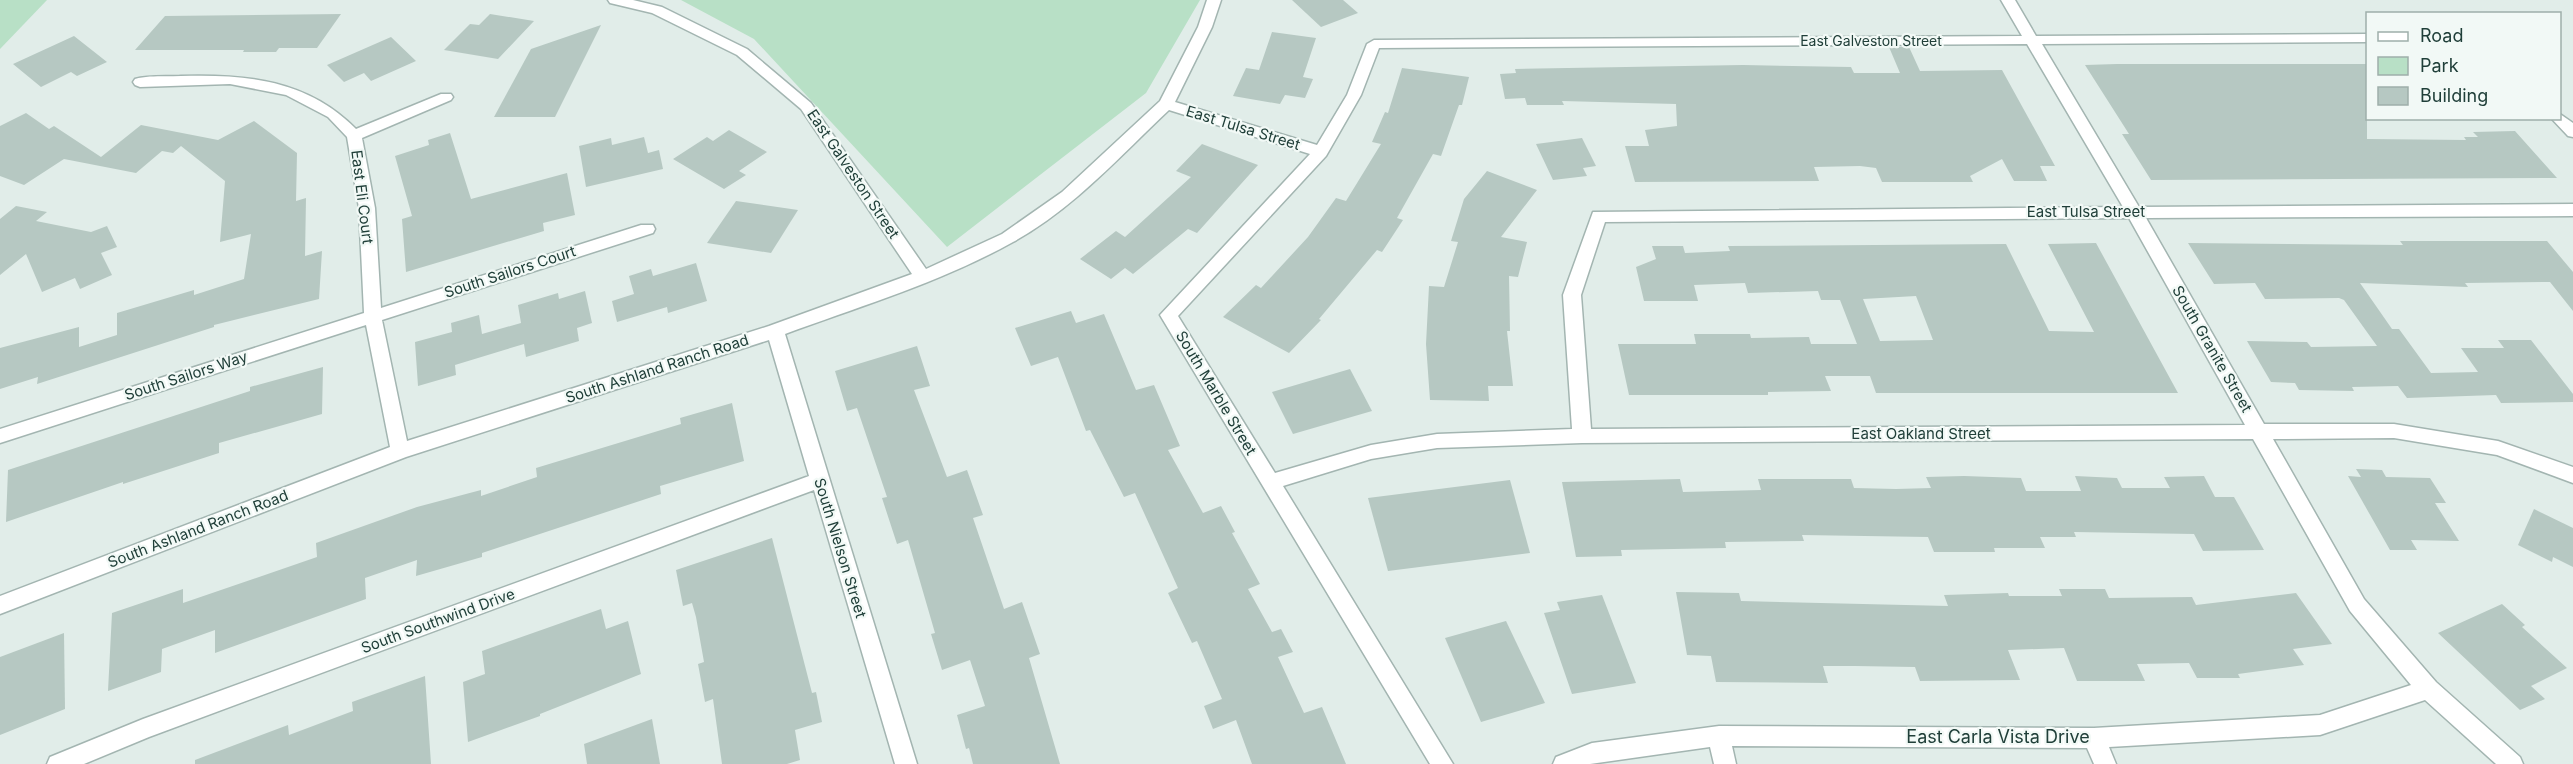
<svg xmlns="http://www.w3.org/2000/svg" width="2573" height="764" viewBox="0 0 2573 764" font-family="Inter,sans-serif">
  <rect width="100%" height="100%" fill="#e1ede9"/>
  <g fill="#b8e0c6">
    <polygon points="0,0 47,0 0,49"/>
    <polygon points="681,0 1200,0 1146,93 947,247 754,39"/>
  </g>
  <g fill="#b6c8c2" fill-rule="evenodd">
    <polygon points="1292,0 1343,0 1358,13 1321,27"/>
    <polygon points="341,14 317,48 279,48 276,52 243,52 244,50 135,50 165,16"/>
    <polygon points="490,14 534,21 498,59 444,50 470,24 479,25"/>
    <polygon points="601,25 555,117 494,117 531,49"/>
    <polygon points="1272,32 1316,38 1303,77 1313,79 1305,98 1285,95 1280,104 1233,96 1246,68 1259,70"/>
    <polygon points="74,36 107,62 77,76 71,72 41,87 13,64"/>
    <polygon points="391,37 416,61 371,81 364,73 344,82 327,65"/>
    <polygon points="1889,47 1909,47 1920,71 2002,70 2055,166 2040,166 2047,181 2014,181 2002,159 1970,176 1973,182 1882,182 1876,168 1860,166 1814,167 1819,181 1635,182 1625,146 1649,146 1645,130 1677,126 1676,104 1562,101 1564,105 1527,105 1525,98 1505,99 1500,74 1516,73 1515,69 1743,65 1851,67 1854,73 1900,73"/>
    <polygon points="2117,64 2367,64 2367,139 2466,140 2464,137 2478,137 2473,132 2515,131 2557,178 2151,180 2122,134 2129,134 2085,65"/>
    <polygon points="1402,68 1469,77 1462,105 1459,105 1441,156 1433,154 1397,218 1403,220 1382,252 1377,250 1319,319 1321,320 1289,353 1223,317 1256,285 1261,288 1308,237 1336,198 1346,201 1381,144 1372,142 1385,112 1388,113"/>
    <polygon points="26,113 49,129 54,126 101,157 141,125 218,140 254,121 297,153 296,201 306,198 305,256 322,251 319,299 214,325 214,327 37,384 38,377 0,389 0,348 79,327 79,347 117,335 117,313 194,290 194,295 244,279 251,234 220,242 225,181 181,146 173,153 162,151 136,173 64,159 24,185 0,176 0,126"/>
    <polygon points="729,130 767,152 739,171 746,175 724,189 673,159 707,137 713,141"/>
    <polygon points="450,133 471,199 567,173 575,215 543,223 544,231 406,272 402,219 412,216 395,156 429,145 428,140"/>
    <polygon points="644,137 648,153 659,150 663,169 586,187 579,146 611,138 612,145"/>
    <polygon points="1582,138 1596,166 1583,168 1587,176 1553,180 1536,144"/>
    <polygon points="1202,144 1258,165 1197,233 1188,229 1133,274 1125,268 1111,279 1080,259 1116,231 1125,237 1191,177 1176,171"/>
    <polygon points="1487,171 1537,190 1501,237 1527,242 1518,277 1509,276 1510,331 1507,331 1513,386 1488,386 1489,401 1430,400 1426,344 1429,286 1444,287 1458,242 1451,241 1464,199"/>
    <polygon points="736,201 798,210 771,253 707,243"/>
    <polygon points="16,206 47,212 36,221 91,232 107,226 117,247 101,253 112,275 80,289 75,278 42,292 26,254 0,275 0,219"/>
    <polygon points="2400,241 2547,241 2573,272 2573,311 2550,282 2465,283 2468,287 2360,283 2392,329 2399,329 2431,373 2478,372 2461,348 2504,348 2498,340 2531,340 2573,394 2573,402 2501,403 2496,395 2407,398 2398,386 2352,387 2354,391 2299,390 2295,383 2271,382 2247,341 2307,342 2311,347 2377,346 2344,300 2339,298 2265,299 2255,283 2214,284 2188,243 2403,245"/>
    <path d="M2096 243 2178 393H1876L1870 376H1825L1831 391 1768 392V395H1629L1618 344H1696L1694 334H1750L1751 338 1809 337 1811 344H1857L1840 300H1821L1818 291 1748 293 1745 283 1694 285 1698 301H1644L1636 267 1656 259 1652 246H1683L1685 253 1730 251 1728 246 2006 244 2049 331 2094 332 2048 244ZM1916 296 1933 340 1880 341 1863 299Z"/>
    <polygon points="696,263 707,301 668,313 667,307 617,322 612,301 634,294 629,276 651,269 653,276"/>
    <polygon points="585,291 592,323 577,328 579,341 526,357 524,344 455,365 456,375 418,386 415,342 452,332 451,323 479,315 482,334 521,323 518,305 558,293 559,299"/>
    <polygon points="1071,311 1076,323 1104,314 1136,390 1154,385 1180,446 1168,450 1203,513 1221,506 1235,532 1232,533 1260,584 1248,589 1272,632 1281,629 1293,652 1278,657 1304,713 1322,707 1346,764 1252,764 1236,720 1213,729 1204,706 1222,699 1197,641 1192,643 1168,593 1178,588 1135,493 1124,497 1090,430 1086,431 1058,357 1031,366 1015,328"/>
    <polygon points="917,346 930,386 914,390 947,477 967,470 983,515 973,518 1004,609 1022,602 1040,654 1029,658 1060,764 973,764 969,748 966,749 957,715 985,706 970,660 942,670 931,634 935,633 908,540 897,544 882,498 887,497 857,408 847,411 835,371"/>
    <polygon points="323,367 322,414 219,443 219,453 123,484 123,482 6,522 8,470 250,391 250,387"/>
    <polygon points="1350,369 1372,411 1293,434 1272,392"/>
    <polygon points="732,403 744,461 660,486 661,494 482,553 482,557 416,576 417,560 365,578 366,599 215,653 215,630 162,649 161,672 108,691 112,613 183,589 183,603 317,557 316,543 417,507 481,490 481,496 537,477 536,468 681,424 680,418"/>
    <polygon points="2356,469 2382,470 2386,477 2430,478 2446,503 2435,503 2459,541 2411,540 2417,550 2390,550 2348,476 2361,477"/>
    <polygon points="1964,476 2021,478 2026,491 2081,491 2075,476 2117,478 2122,488 2170,488 2164,477 2204,476 2215,497 2234,497 2264,550 2203,551 2194,534 2074,532 2076,537 2040,537 2045,548 1994,548 1995,552 1934,552 1928,537 1802,535 1804,541 1725,542 1726,548 1621,550 1622,556 1576,557 1562,482 1680,479 1683,492 1761,490 1758,479 1851,479 1854,488 1896,489 1931,488 1926,477"/>
    <polygon points="1510,480 1530,553 1388,571 1368,498"/>
    <polygon points="2534,509 2573,528 2573,567 2553,557 2552,562 2518,545"/>
    <polygon points="772,538 812,693 816,692 822,722 795,730 800,760 787,764 722,764 713,699 705,702 698,664 704,662 696,617 692,603 683,606 676,570"/>
    <polygon points="2059,589 2105,589 2109,598 2192,597 2196,605 2296,593 2332,644 2293,649 2304,665 2238,674 2240,678 2197,678 2189,663 2137,664 2145,681 2077,681 2064,648 2008,650 2020,680 1920,681 1915,667 1855,666 1823,666 1828,683 1716,682 1711,656 1687,655 1676,592 1739,593 1741,601 1948,606 1944,595 2008,593 2009,596 2062,596"/>
    <polygon points="1602,595 1636,683 1572,694 1544,613 1560,610 1557,602"/>
    <polygon points="2502,604 2525,625 2522,627 2567,668 2531,686 2545,699 2520,710 2438,633"/>
    <polygon points="601,609 606,629 628,621 641,674 540,714 540,716 468,742 463,682 485,674 482,651"/>
    <polygon points="1506,621 1545,703 1481,722 1445,638"/>
    <polygon points="64,633 65,709 0,735 0,657"/>
    <polygon points="425,676 431,764 195,764 195,760 288,725 289,735 353,711 352,702"/>
    <polygon points="652,719 660,764 587,764 584,744"/>
  </g>
  <g fill="none" stroke-linecap="round" stroke-linejoin="round">
    <defs>
      <g id="street">
        <path d="M608 0H633L662 7 747 49 811 103 926 269 1002 234 1062 192 1160 101 1198 27 1207 0H1221L1212 27 1175 102 1317 145 1347 95 1367 44 1374 40 2022 36 2001 0H2015L2036 36 2368 34V42L2042 44 2139 207 2573 204V216L2146 218 2264 424H2394L2498 441 2573 467V483L2497 455 2394 438 2273 439 2364 599 2436 682 2520 757 2523 764H2496L2425 700 2320 735 2109 747 2116 764H2094L2087 748 1732 746 1736 764H1714L1710 747 1590 764H1553L1556 757 1592 743 1719 726 2094 728 2320 715 2411 685 2350 611 2253 439 1582 443 1437 448 1371 459 1283 486 1453 764H1430L1160 315 1310 154 1169 110C1120 156 1072 210 1013 242 941 282 861 306 785 334L917 764H895L814 490 149 737 84 764H47L50 757 143 719 809 476 769 340 406 457 0 614V596L390 447 366 325 0 443V429L364 313 359 208 347 137 328 117 286 95 230 84 140 87 135 85 133 82 135 79C149 75 166 77 181 76 247 74 308 80 356 129L441 94H451L453 97 451 100 362 138 375 208 381 308 641 225H653L655 229 653 233 382 320 407 441 769 326 912 274 801 109 737 55 652 13 610 3ZM2027 44 2123 207 1593 212 1563 295 1572 429 1437 434 1371 445 1275 473 1178 316 1326 156 1361 95 1379 48ZM2129 218 2245 425 1591 429 1581 295 1605 222Z"/>
        <polygon points="2560,114 2573,123 2573,137 2568,136 2551,118 2560,118"/>
      </g>
    </defs>
    <use href="#street" stroke="#a3b5b1" stroke-width="3"/>
    <use href="#street" fill="#fff" fill-rule="evenodd"/>
  </g>
  <g text-anchor="middle" stroke-width="4.5" stroke-linejoin="round" paint-order="stroke">
    <g font-size="14" fill="#203f39" stroke="#f2f9f6">
      <text x="1871" y="46">East Galveston Street</text>
    </g>
    <g font-size="15" fill="#203f39" stroke="#f2f9f6">
      <text transform="translate(1243 128) rotate(17)" y="5">East Tulsa Street</text>
      <text transform="translate(853 174) rotate(56)" y="5">East Galveston Street</text>
      <text transform="translate(362 197) rotate(83)" y="5">East Eli Court</text>
      <text x="2086" y="217">East Tulsa Street</text>
      <text transform="translate(510 272) rotate(-18)" y="5">South Sailors Court</text>
      <text transform="translate(2212 349) rotate(60)" y="5">South Granite Street</text>
      <text transform="translate(657 369) rotate(-18)" y="5">South Ashland Ranch Road</text>
      <text transform="translate(186 376) rotate(-18)" y="5">South Sailors Way</text>
      <text transform="translate(1216 393) rotate(59)" y="5">South Marble Street</text>
      <text x="1921" y="439">East Oakland Street</text>
      <text transform="translate(198 529) rotate(-21)" y="5">South Ashland Ranch Road</text>
      <text transform="translate(840 548) rotate(73)" y="5">South Nielson Street</text>
      <text transform="translate(438 621) rotate(-20)" y="5">South Southwind Drive</text>
    </g>
    <g font-size="18" fill="#203f39" stroke="#f2f9f6">
      <text x="1998" y="743">East Carla Vista Drive</text>
    </g>
  </g>
  <rect x="2366" y="12" width="195" height="108" fill="#f2f9f6" stroke="#9eafaa" stroke-width="1.5"/>
  <rect x="2378" y="32" width="30" height="9" fill="#ffffff" stroke="#9eafaa" stroke-width="1.5"/>
  <text x="2420" y="42" font-size="18" fill="#203f39">Road</text>
  <rect x="2378" y="57" width="30" height="18" fill="#b8e0c6" stroke="#9eafaa" stroke-width="1.5"/>
  <text x="2420" y="72" font-size="18" fill="#203f39">Park</text>
  <rect x="2378" y="87" width="30" height="18" fill="#b6c8c2" stroke="#9eafaa" stroke-width="1.5"/>
  <text x="2420" y="102" font-size="18" fill="#203f39">Building</text>
</svg>
